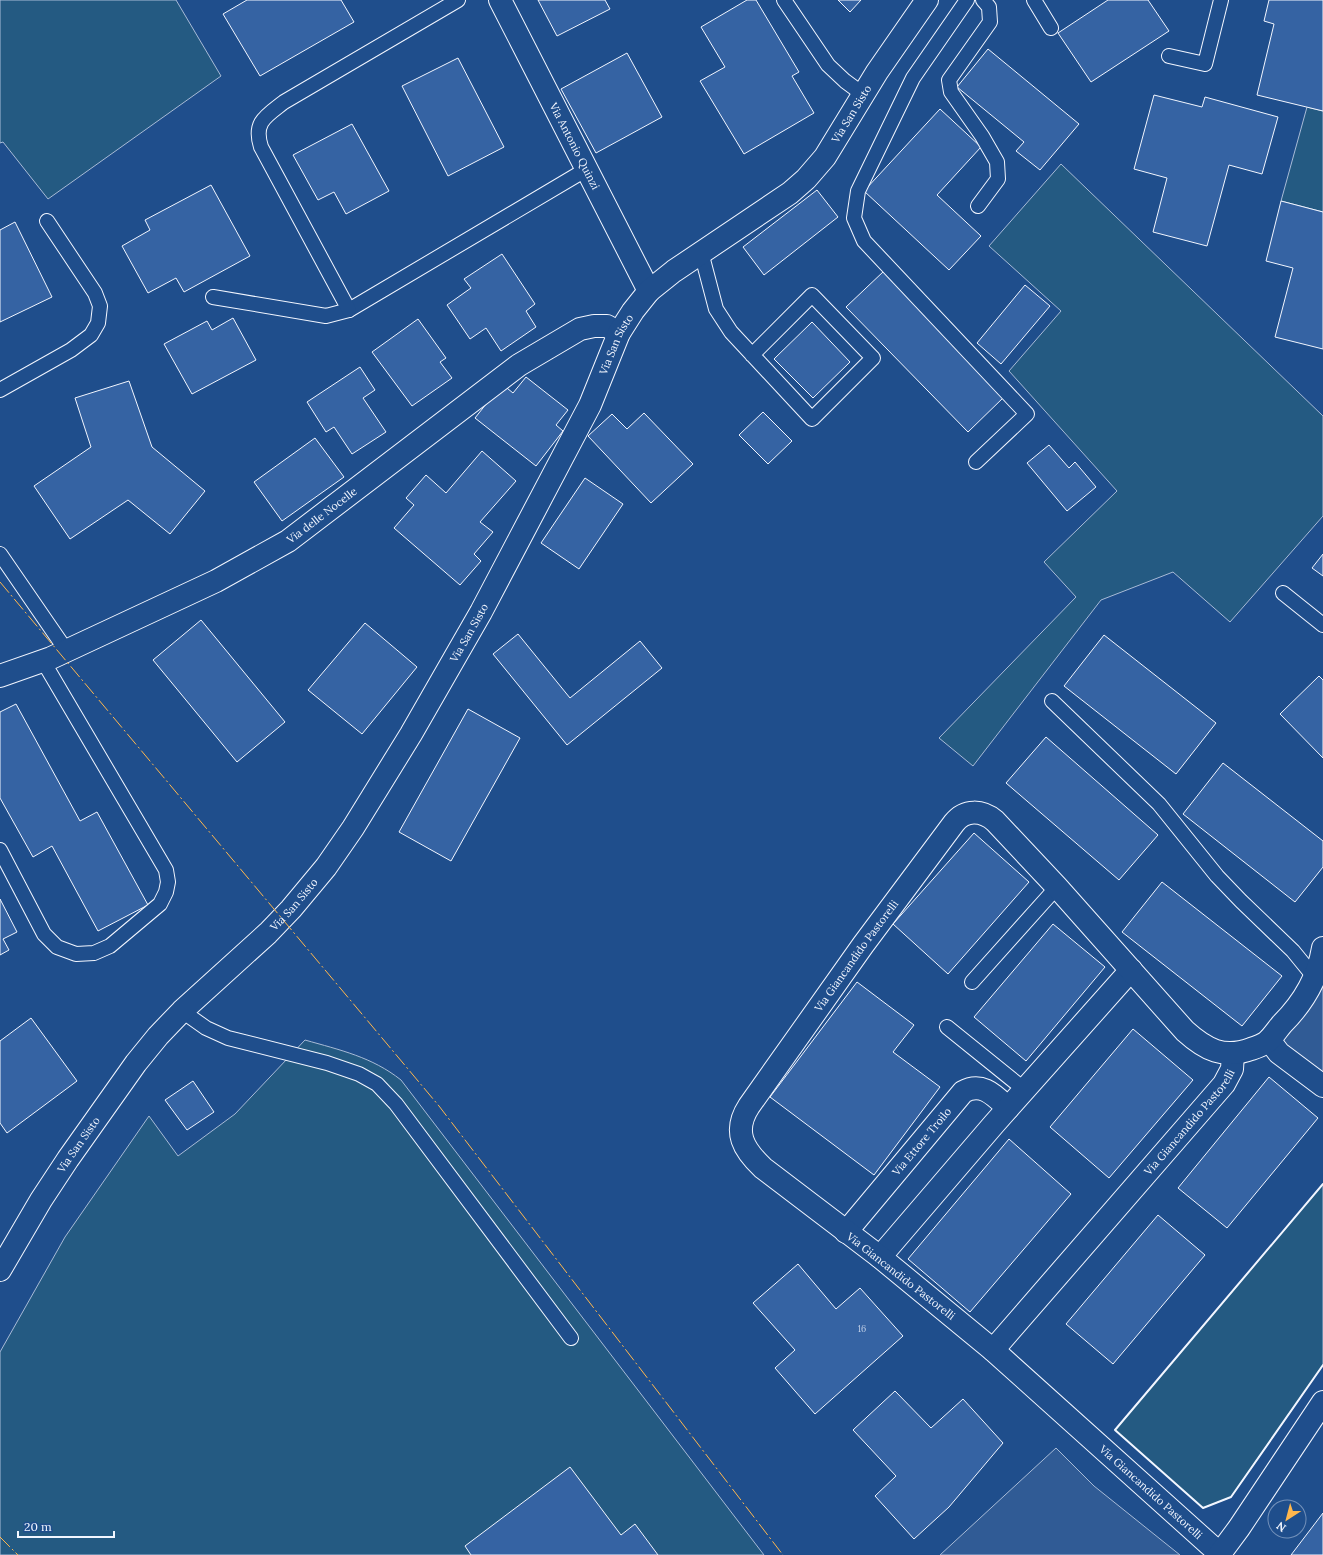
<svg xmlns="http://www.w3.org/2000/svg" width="1323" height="1555" viewBox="0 0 1323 1555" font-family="Lora,serif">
  <rect width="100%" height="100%" fill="#1f4e8c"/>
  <g fill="#245a82" stroke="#a8bbd7">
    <polygon points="0,0 176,0 221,76 48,199 3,142 0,143"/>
    <polygon points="1307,107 1323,111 1323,212 1281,201"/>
    <polygon points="1061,164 1323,416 1323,516 1230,622 1173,572 1101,600 973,766 939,738 1076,597 1044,562 1117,491 1009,371 1061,311 989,246"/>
    <path d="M305 1040C340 1050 372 1057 401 1080L764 1555H0V1352L65 1237 149 1116 178 1156 235 1114Z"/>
    <polygon points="1323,1184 1323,1365 1231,1497 1203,1508 1115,1430"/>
  </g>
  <g fill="#305b95" stroke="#a8bbd7">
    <polygon points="1315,978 1323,987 1323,1086 1285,1058 1280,1026"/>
    <polygon points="1056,1448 1094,1486 1180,1555 940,1555"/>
  </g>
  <g fill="#3563a3" stroke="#f2f6ff">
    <polygon points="247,0 341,0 354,22 260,76 223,14"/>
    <polygon points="538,0 605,0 610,9 557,36"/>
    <polygon points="747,0 756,0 799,72 792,76 814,113 744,154 700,81 725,67 701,27"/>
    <polygon points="838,0 861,0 850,12"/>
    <polygon points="1108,0 1148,0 1169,31 1091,82 1058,33"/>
    <polygon points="1269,0 1323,0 1323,111 1257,95 1274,24 1264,21"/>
    <polygon points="988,49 1079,124 1040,170 1016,151 1024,142 957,87"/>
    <polygon points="627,53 662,117 596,153 561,89"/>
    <polygon points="458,58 504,147 448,176 402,86"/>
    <polygon points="1154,95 1202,107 1205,97 1278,117 1262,174 1229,165 1207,246 1153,232 1167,178 1134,169"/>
    <polygon points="940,109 981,147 937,195 981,236 949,270 864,191"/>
    <polygon points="352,124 389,191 346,214 334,192 318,200 293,155"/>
    <polygon points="211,185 250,256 184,292 176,278 148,293 122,246 150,230 145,220"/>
    <polygon points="817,190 838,217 764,275 743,247"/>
    <polygon points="1281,201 1323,212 1323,349 1275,337 1293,268 1266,261"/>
    <polygon points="15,222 52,297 0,322 0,230"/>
    <polygon points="502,254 535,304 526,311 536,327 501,351 486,328 470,339 447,305 471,288 464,279"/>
    <polygon points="884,271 1005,396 968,432 846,307"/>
    <polygon points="1025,285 1050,306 1001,364 977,343"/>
    <polygon points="233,318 256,360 192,394 164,344 207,321 212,330"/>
    <polygon points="418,319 446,358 440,362 452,378 412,406 372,352"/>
    <polygon points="812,322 850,362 813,398 774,359"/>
    <polygon points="360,367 375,390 363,398 386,432 352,454 334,427 326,432 307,402"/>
    <polygon points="526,377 568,410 556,425 563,431 536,466 475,418 502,384 513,393"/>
    <polygon points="129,381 152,447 205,491 170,534 128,500 70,539 34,486 91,447 75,398"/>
    <polygon points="763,412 792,441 768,464 739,435"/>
    <polygon points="644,413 693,464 651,503 588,436 612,414 627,429"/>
    <polygon points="315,438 344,477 282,521 254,482"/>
    <polygon points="1049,445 1069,468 1075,462 1096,487 1067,511 1027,463"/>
    <polygon points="482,451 516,481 480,522 493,532 474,554 481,561 460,585 394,528 414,505 406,498 426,475 446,493"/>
    <polygon points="585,478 623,504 579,569 541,543"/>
    <polygon points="1323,554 1323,576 1312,568"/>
    <polygon points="201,620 285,722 237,762 153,660"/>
    <polygon points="365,623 417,667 362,734 308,690"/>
    <polygon points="518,634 570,698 640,641 662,668 567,745 493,654"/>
    <polygon points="1104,635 1216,723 1176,774 1064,686"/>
    <polygon points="1319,676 1323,680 1323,758 1280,714"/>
    <polygon points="16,704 80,821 97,812 148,905 98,931 52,846 33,857 0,798 0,712"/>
    <polygon points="468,709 520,738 451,861 399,832"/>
    <polygon points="1046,737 1158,835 1119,880 1006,783"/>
    <polygon points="1223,763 1323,841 1323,867 1295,902 1183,814"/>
    <polygon points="974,833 1029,882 948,974 893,924"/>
    <polygon points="1162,882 1282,976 1242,1026 1122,932"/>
    <polygon points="0,899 17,932 3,939 9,950 0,955"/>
    <polygon points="1053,924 1105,967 1026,1061 974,1017"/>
    <polygon points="857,982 914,1025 893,1052 940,1087 874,1175 770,1097"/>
    <polygon points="31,1018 77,1081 7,1133 0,1123 0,1041"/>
    <polygon points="1133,1029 1193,1080 1109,1178 1050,1127"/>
    <polygon points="1269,1077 1318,1118 1227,1228 1178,1188"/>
    <polygon points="193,1081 214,1112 187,1130 165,1100"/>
    <polygon points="1009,1139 1071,1194 970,1312 908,1259"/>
    <polygon points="1158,1215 1205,1255 1113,1364 1066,1324"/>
    <polygon points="798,1264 836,1309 860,1288 903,1336 815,1414 775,1368 795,1350 753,1303"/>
    <polygon points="895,1391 931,1428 963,1399 1003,1443 949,1507 914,1539 875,1496 896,1476 853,1430"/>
    <polygon points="570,1467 621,1535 635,1524 658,1555 471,1555 465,1546"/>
    <polygon points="1323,1513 1323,1555 1291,1555"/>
  </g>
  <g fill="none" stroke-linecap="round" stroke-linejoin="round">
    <defs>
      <g id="service">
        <polyline points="784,0 828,65 845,81 864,95"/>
        <polyline points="967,0 913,78 858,191 854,218 864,241 1027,414 976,462"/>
        <polyline points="1034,0 1051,28"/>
        <polyline points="1169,56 1205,64 1221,0"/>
        <polyline points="978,206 998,179 997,162 982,136 951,92 949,80 990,22 989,7 983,0"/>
        <polyline points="701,252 716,309 731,332 812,419 873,358 812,295 752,355"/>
        <polyline points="213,297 326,316 349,310 587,169"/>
        <path d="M349 310 261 147C253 122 266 116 284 102L458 0"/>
        <polyline points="0,390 71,350 91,335 98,323 100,306 95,293 47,221"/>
        <polyline points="0,554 66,650"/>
        <polyline points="1283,593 1323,625"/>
        <polyline points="1052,701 1159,804 1217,876 1241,901 1293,951 1315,978"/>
        <polyline points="0,850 44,934 57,947 76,954 94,953 110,946 160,904 166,892 168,882 166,870 43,661"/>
        <polyline points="972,982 1057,887"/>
        <polyline points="182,1011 206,1028 228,1038 327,1063 359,1074 377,1084 396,1104 571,1338"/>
        <polyline points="947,1027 1025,1090"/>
      </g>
      <g id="minor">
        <path id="s1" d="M500 0 649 291"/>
        <path id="s2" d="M0 676 51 658 216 581 288 541 519 365 580 329 594 326H607L619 333"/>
        <polyline points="1269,1040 1279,1053 1323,1086"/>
        <path id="s3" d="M846 1232 963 1092C982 1081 995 1096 1008 1108"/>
        <polyline points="880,1257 994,1124 1131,970"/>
        <path id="s4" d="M0 1270 41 1200 68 1159 136 1063 158 1036 182 1011 268 933 291 909 326 867 353 828 411 734 481 612 590 405 619 333 633 311 649 291 674 271 790 193 806 179 825 157 877 72 927 0"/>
        <path id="s5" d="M993 1350 1224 1084 1232 1069 1233 1053"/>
        <path id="s6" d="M1220 1554 993 1350 880 1257 763 1168C744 1150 732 1132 749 1106L863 945 954 823C965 809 982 810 995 821L1057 887 1185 1031C1206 1050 1224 1059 1251 1049 1257 1047 1263 1045 1268 1041 1273 1036 1277 1030 1282 1024 1303 1003 1318 978 1323 948"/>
      </g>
      <polyline id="tertiary" points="1219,1555 1239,1528 1323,1402"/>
    </defs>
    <use href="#service" stroke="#f2f6ff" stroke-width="16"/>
    <use href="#minor" stroke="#f2f6ff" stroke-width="24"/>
    <use href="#tertiary" stroke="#f2f6ff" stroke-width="24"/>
    <use href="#service" stroke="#1f4e8c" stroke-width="14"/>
    <use href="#minor" stroke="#1f4e8c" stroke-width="22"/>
    <use href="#tertiary" stroke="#1f4e8c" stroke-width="22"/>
    <polyline stroke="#f2f6ff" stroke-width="2" points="1323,1184 1115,1430 1203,1508 1231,1497 1323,1365"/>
    <g stroke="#ffb74d" stroke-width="1" stroke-dasharray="14 3 2 3" stroke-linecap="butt">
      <polyline points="0,582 439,1106 783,1555"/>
      <polyline points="0,1537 18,1555"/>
    </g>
  </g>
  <g text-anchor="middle" stroke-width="3" stroke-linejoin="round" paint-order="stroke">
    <g font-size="9" fill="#c3d1e8">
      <text x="862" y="1332">16</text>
    </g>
    <g font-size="11" fill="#f2f6ff" stroke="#1f4e8c">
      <text dy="4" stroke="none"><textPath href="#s4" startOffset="1456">Via San Sisto</textPath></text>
      <text dy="4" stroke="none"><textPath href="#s1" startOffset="164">Via Antonio Quinzi</textPath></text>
      <text dy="4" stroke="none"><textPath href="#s4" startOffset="1120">Via San Sisto</textPath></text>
      <text dy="4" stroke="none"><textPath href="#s2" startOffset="361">Via delle Nocelle</textPath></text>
      <text dy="4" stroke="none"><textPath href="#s4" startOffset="796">Via San Sisto</textPath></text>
      <text dy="4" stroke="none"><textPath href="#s4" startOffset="472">Via San Sisto</textPath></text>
      <text dy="4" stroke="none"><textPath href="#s6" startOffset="854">Via Giancandido Pastorelli</textPath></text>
      <text dy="4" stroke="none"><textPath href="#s5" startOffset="301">Via Giancandido Pastorelli</textPath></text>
      <text dy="4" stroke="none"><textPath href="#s3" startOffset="118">Via Ettore Troilo</textPath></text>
      <text dy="4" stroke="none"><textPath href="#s4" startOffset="148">Via San Sisto</textPath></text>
      <text transform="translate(901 1276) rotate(38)" y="4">Via Giancandido Pastorelli</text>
      <text transform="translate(1151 1492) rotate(42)" y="4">Via Giancandido Pastorelli</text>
    </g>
  </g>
  <g transform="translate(1287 1519) rotate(216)"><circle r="19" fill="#1f4e8c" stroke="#7391ba"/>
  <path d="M0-3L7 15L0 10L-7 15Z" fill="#ffb74d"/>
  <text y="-6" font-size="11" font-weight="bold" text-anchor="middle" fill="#f2f6ff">N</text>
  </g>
  <path d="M18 1531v6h96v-6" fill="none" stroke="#f2f6ff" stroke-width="2"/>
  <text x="24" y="1531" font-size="12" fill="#f2f6ff" stroke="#1f4e8c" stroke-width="3" paint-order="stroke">20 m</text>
</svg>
